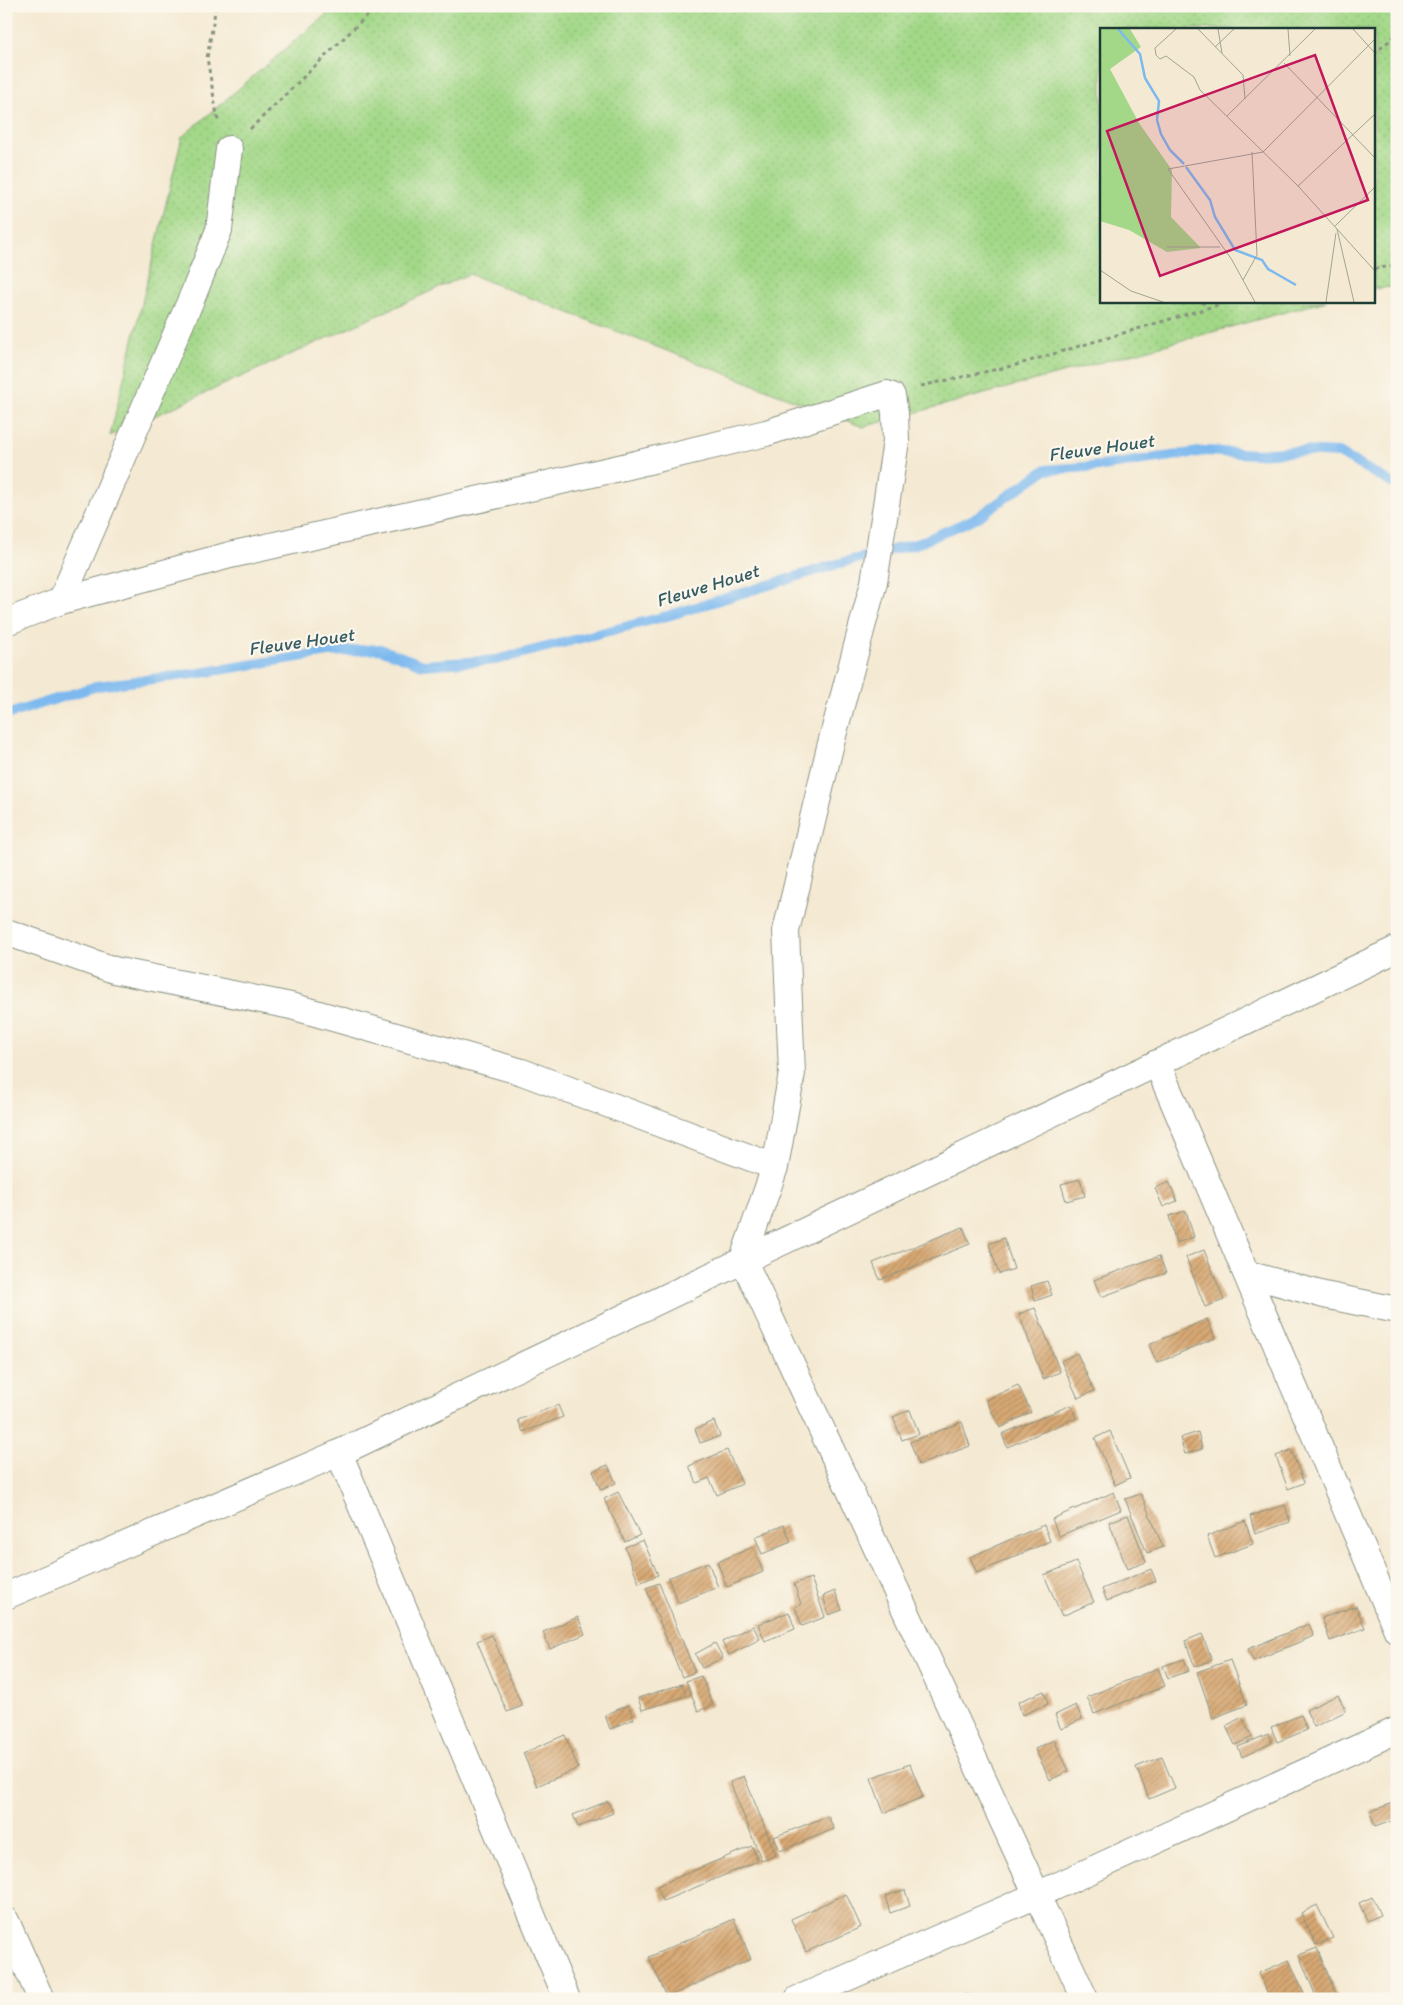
<svg xmlns="http://www.w3.org/2000/svg" width="1403" height="2005" viewBox="0 0 1403 2005" font-family="Itim,sans-serif">
  <defs>
    <pattern id="grass-dots" width="8" height="8" patternUnits="userSpaceOnUse" patternTransform="scale(1.25)"><rect width="8" height="8" fill="#a3d888"/><path d="M2 2h.1M6 6h.1" fill="none" stroke="#8cba76" stroke-width="1.8" stroke-linecap="round"/></pattern>
    <pattern id="building-hatch" width="6" height="6" patternUnits="userSpaceOnUse" patternTransform="scale(1.25)"><rect width="6" height="6" fill="#d8a974"/><path d="M-1 1l2-2M0 6l6-6M5 7l2-2" fill="none" stroke="#af8b60"/></pattern>
  </defs>
  <rect width="100%" height="100%" fill="#fbf7ec"/>
  <filter id="ink" filterUnits="userSpaceOnUse"><feTurbulence type="fractalNoise" baseFrequency=".02" numOctaves="2"/><feDisplacementMap in="SourceGraphic" scale="10" xChannelSelector="R" yChannelSelector="G"/><feConvolveMatrix kernelMatrix="1 2 1 2 8 2 1 2 1" color-interpolation-filters="sRGB"/></filter>
  <filter id="wash" filterUnits="userSpaceOnUse"><feTurbulence type="fractalNoise" baseFrequency=".0096" numOctaves="4" result="noise"/><feDisplacementMap in="SourceGraphic" scale="20" xChannelSelector="R" yChannelSelector="G"/><feGaussianBlur stdDeviation="1.12" result="paint"/><feColorMatrix in="noise" values="0 0 0 0 0 0 0 0 0 0 0 0 0 0 0 0 0 1.4 0 .05"/><feComposite in="paint" operator="in"/></filter>
  <g filter="url(#wash)">
    <rect width="100%" height="100%" fill="#f4e9d2"/>
    <polygon fill="url(#grass-dots)" stroke="#618a5e" points="336,6 1397,6 1397,286 1374,289 1374,29 1102,29 1102,301 1326,301 863,427 469,274 110,436 182,137"/>
    <g fill="none" stroke-linecap="round" stroke-linejoin="round">
      <polyline stroke="#7db9ef" stroke-width="10" points="6,715 97,686 200,673 329,652 380,649 423,665 496,660 667,616 844,562 919,543 978,517 1045,470 1102,466 1206,451 1255,454 1300,451 1339,453 1397,486"/>
    </g>
    <g id="blocks">
      <g fill="url(#building-hatch)">
        <polygon points="1080,1179 1085,1196 1066,1201 1061,1184"/>
        <polygon points="1169,1182 1177,1201 1163,1207 1155,1188"/>
        <polygon points="1186,1211 1194,1237 1176,1243 1169,1216"/>
        <polygon points="963,1227 970,1244 880,1280 873,1263"/>
        <polygon points="1004,1238 1014,1269 999,1274 989,1244"/>
        <polygon points="1204,1250 1224,1300 1205,1307 1186,1257"/>
        <polygon points="1159,1256 1166,1273 1101,1297 1094,1280"/>
        <polygon points="1047,1281 1052,1295 1035,1301 1031,1286"/>
        <polygon points="1035,1308 1060,1372 1043,1379 1019,1314"/>
        <polygon points="1207,1319 1215,1338 1157,1363 1149,1345"/>
        <polygon points="1077,1353 1094,1391 1078,1398 1061,1361"/>
        <polygon points="1018,1385 1031,1412 1000,1428 986,1400"/>
        <polygon points="558,1405 563,1417 523,1432 518,1420"/>
        <polygon points="1071,1405 1076,1418 1007,1447 1002,1434"/>
        <polygon points="910,1410 919,1434 902,1440 893,1417"/>
        <polygon points="714,1421 720,1436 700,1443 695,1429"/>
        <polygon points="962,1422 970,1446 919,1465 910,1442"/>
        <polygon points="1110,1431 1130,1478 1115,1485 1095,1438"/>
        <polygon points="1198,1432 1202,1449 1185,1454 1180,1438"/>
        <polygon points="727,1450 742,1484 717,1495 709,1478 697,1483 689,1466"/>
        <polygon points="1291,1450 1304,1483 1288,1489 1276,1456"/>
        <polygon points="608,1465 616,1483 601,1490 593,1471"/>
        <polygon points="618,1492 640,1535 625,1542 604,1499"/>
        <polygon points="1114,1492 1121,1510 1059,1536 1052,1519"/>
        <polygon points="1141,1494 1163,1547 1147,1553 1125,1499"/>
        <polygon points="1285,1505 1290,1522 1255,1534 1250,1516"/>
        <polygon points="1128,1515 1146,1562 1127,1569 1109,1522"/>
        <polygon points="1245,1521 1253,1544 1215,1558 1207,1536"/>
        <polygon points="784,1525 791,1542 762,1554 755,1537"/>
        <polygon points="1044,1525 1050,1541 977,1573 970,1557"/>
        <polygon points="643,1540 658,1575 639,1583 625,1547"/>
        <polygon points="753,1547 763,1572 727,1587 717,1562"/>
        <polygon points="708,1562 718,1587 678,1603 668,1578"/>
        <polygon points="1076,1562 1094,1602 1062,1616 1044,1575"/>
        <polygon points="1151,1569 1156,1581 1107,1601 1102,1589"/>
        <polygon points="811,1578 825,1617 802,1626 795,1607 801,1604 794,1584"/>
        <polygon points="659,1583 695,1672 682,1677 646,1588"/>
        <polygon points="835,1591 842,1610 829,1615 823,1596"/>
        <polygon points="1356,1606 1365,1628 1330,1641 1322,1618"/>
        <polygon points="789,1612 795,1629 765,1641 758,1624"/>
        <polygon points="578,1617 585,1634 550,1649 543,1632"/>
        <polygon points="1309,1624 1314,1636 1253,1661 1248,1649"/>
        <polygon points="753,1626 760,1639 729,1655 722,1642"/>
        <polygon points="1202,1634 1212,1660 1195,1667 1185,1641"/>
        <polygon points="492,1635 522,1706 507,1712 477,1641"/>
        <polygon points="715,1643 723,1658 702,1668 695,1654"/>
        <polygon points="1184,1659 1189,1671 1168,1678 1163,1666"/>
        <polygon points="1230,1660 1247,1705 1213,1718 1197,1672"/>
        <polygon points="1158,1668 1165,1686 1094,1714 1087,1697"/>
        <polygon points="701,1676 713,1705 698,1711 686,1681"/>
        <polygon points="682,1684 686,1696 642,1710 638,1698"/>
        <polygon points="1044,1691 1048,1704 1022,1715 1018,1702"/>
        <polygon points="1338,1695 1346,1711 1314,1727 1306,1710"/>
        <polygon points="628,1705 634,1719 610,1729 605,1715"/>
        <polygon points="1076,1705 1082,1719 1061,1729 1055,1715"/>
        <polygon points="1301,1715 1307,1730 1277,1742 1271,1727"/>
        <polygon points="1242,1717 1252,1737 1235,1745 1226,1726"/>
        <polygon points="1268,1734 1272,1743 1242,1757 1238,1747"/>
        <polygon points="565,1735 578,1768 537,1786 523,1753"/>
        <polygon points="1054,1740 1069,1771 1050,1780 1035,1749"/>
        <polygon points="1162,1757 1175,1788 1149,1799 1136,1767"/>
        <polygon points="910,1764 923,1797 884,1813 871,1778"/>
        <polygon points="744,1776 776,1855 762,1861 730,1782"/>
        <polygon points="608,1801 613,1813 578,1827 573,1815"/>
        <polygon points="1397,1802 1397,1819 1375,1827 1370,1811"/>
        <polygon points="828,1816 834,1829 780,1851 774,1837"/>
        <polygon points="752,1846 758,1861 663,1901 657,1886"/>
        <polygon points="905,1890 910,1906 890,1913 885,1896"/>
        <polygon points="846,1894 861,1927 806,1952 791,1919"/>
        <polygon points="1372,1897 1380,1915 1367,1921 1359,1903"/>
        <polygon points="1317,1905 1333,1938 1316,1945 1301,1913"/>
        <polygon points="734,1919 751,1959 667,1997 649,1957"/>
        <polygon points="1317,1948 1338,1999 1317,1999 1299,1955"/>
        <polygon points="1289,1960 1305,1995 1296,1999 1270,1999 1259,1973"/>
        <polygon points="968,1994 970,1999 956,1999"/>
      </g>
    </g>
  </g>
  <g filter="url(#ink)">
    <use href="#blocks" fill-opacity="0" stroke="#8a9383" stroke-width="1"/>
    <g fill="none" stroke-linecap="round" stroke-linejoin="round">
      <defs>
        <g id="minor">
          <polyline points="61,601 193,295 219,230 229,149"/>
          <polyline points="6,622 61,601 230,555 619,468 766,433 887,394 892,396 895,413 896,441 874,582 830,747 786,931 792,1073 775,1167 743,1259 1085,1999"/>
          <polyline points="6,932 114,970 291,1006 522,1072 775,1167"/>
          <polyline points="1157,1063 1397,1630"/>
          <polyline points="1247,1274 1324,1295 1397,1310"/>
          <polyline points="339,1453 567,1999"/>
          <polyline points="6,1596 339,1453 1397,949"/>
          <polyline points="6,1921 41,1999"/>
          <polyline points="798,1999 1035,1896 1397,1730"/>
        </g>
      </defs>
      <use href="#minor" stroke="#8a9383" stroke-width="28"/>
      <g stroke="#8a9383" stroke-width="3" stroke-dasharray="4 4" stroke-linecap="butt">
        <polyline points="216,6 207,58 218,121"/>
        <polyline points="1374,54 1397,34"/>
        <polyline points="250,129 377,6"/>
        <polyline points="1374,269 1397,265"/>
        <polyline points="1202,301 1206,308"/>
        <polyline points="921,386 1016,365 1231,301"/>
      </g>
      <use href="#minor" stroke="#fff" stroke-width="26"/>
    </g>
  </g>
  <g text-anchor="middle" stroke-width="4.5" stroke-linejoin="round" paint-order="stroke">
    <g font-size="19" font-style="italic" fill="#365c63" stroke="#fbf7ec">
      <text transform="translate(1101 447) rotate(-8)" y="7">Fleuve Houet</text>
      <text transform="translate(707 585) rotate(-17)" y="7">Fleuve Houet</text>
      <text transform="translate(301 641) rotate(-8)" y="7">Fleuve Houet</text>
    </g>
  </g>
  <g transform="translate(1100 28)">
    <rect width="275" height="275" fill="#f4e9d2"/>
    <path d="M0 1H30L41 19 10 41 39 95 72 142 71 189 101 220 67 224 29 202 0 193Z" fill="#a3d888"/>
    <path fill="none" stroke="#7db9ef" stroke-width="2.5" d="M18 1 40 26 45 50 59 73 57 92 61 106 70 122 84 136M86 139 110 172 115 189 135 222 162 232 168 241 196 257"/>
    <path fill="none" stroke="#9fa493" stroke-width="1" d="M76 1 55 20 56 27 60 31 66 28 94 49 100 62 198 158 275 243M98 1 143 47 145 71M118 1 122 25M188 1 190 28M253 1 275 25M115 19 134 1M184 35 275 130M127 88 215 1M198 158 275 86M235 198 275 159M237 201 254 274M67 219H120M0 242 31 263 63 274M143 252 157 227 152 124M155 274 132 232 68 141 163 124 275 11M226 274 236 205"/>
    <path fill="#c2185b" fill-opacity="0.15" stroke="#c2185b" stroke-width="2.5" d="M215 27 268 172 60 248 7 103Z"/>
    <rect width="275" height="275" fill="none" stroke="#1f3d34" stroke-width="2.5"/>
  </g>
  <rect width="1403" height="2005" fill="none" stroke="#fbf7ec" stroke-width="25"/>
</svg>
